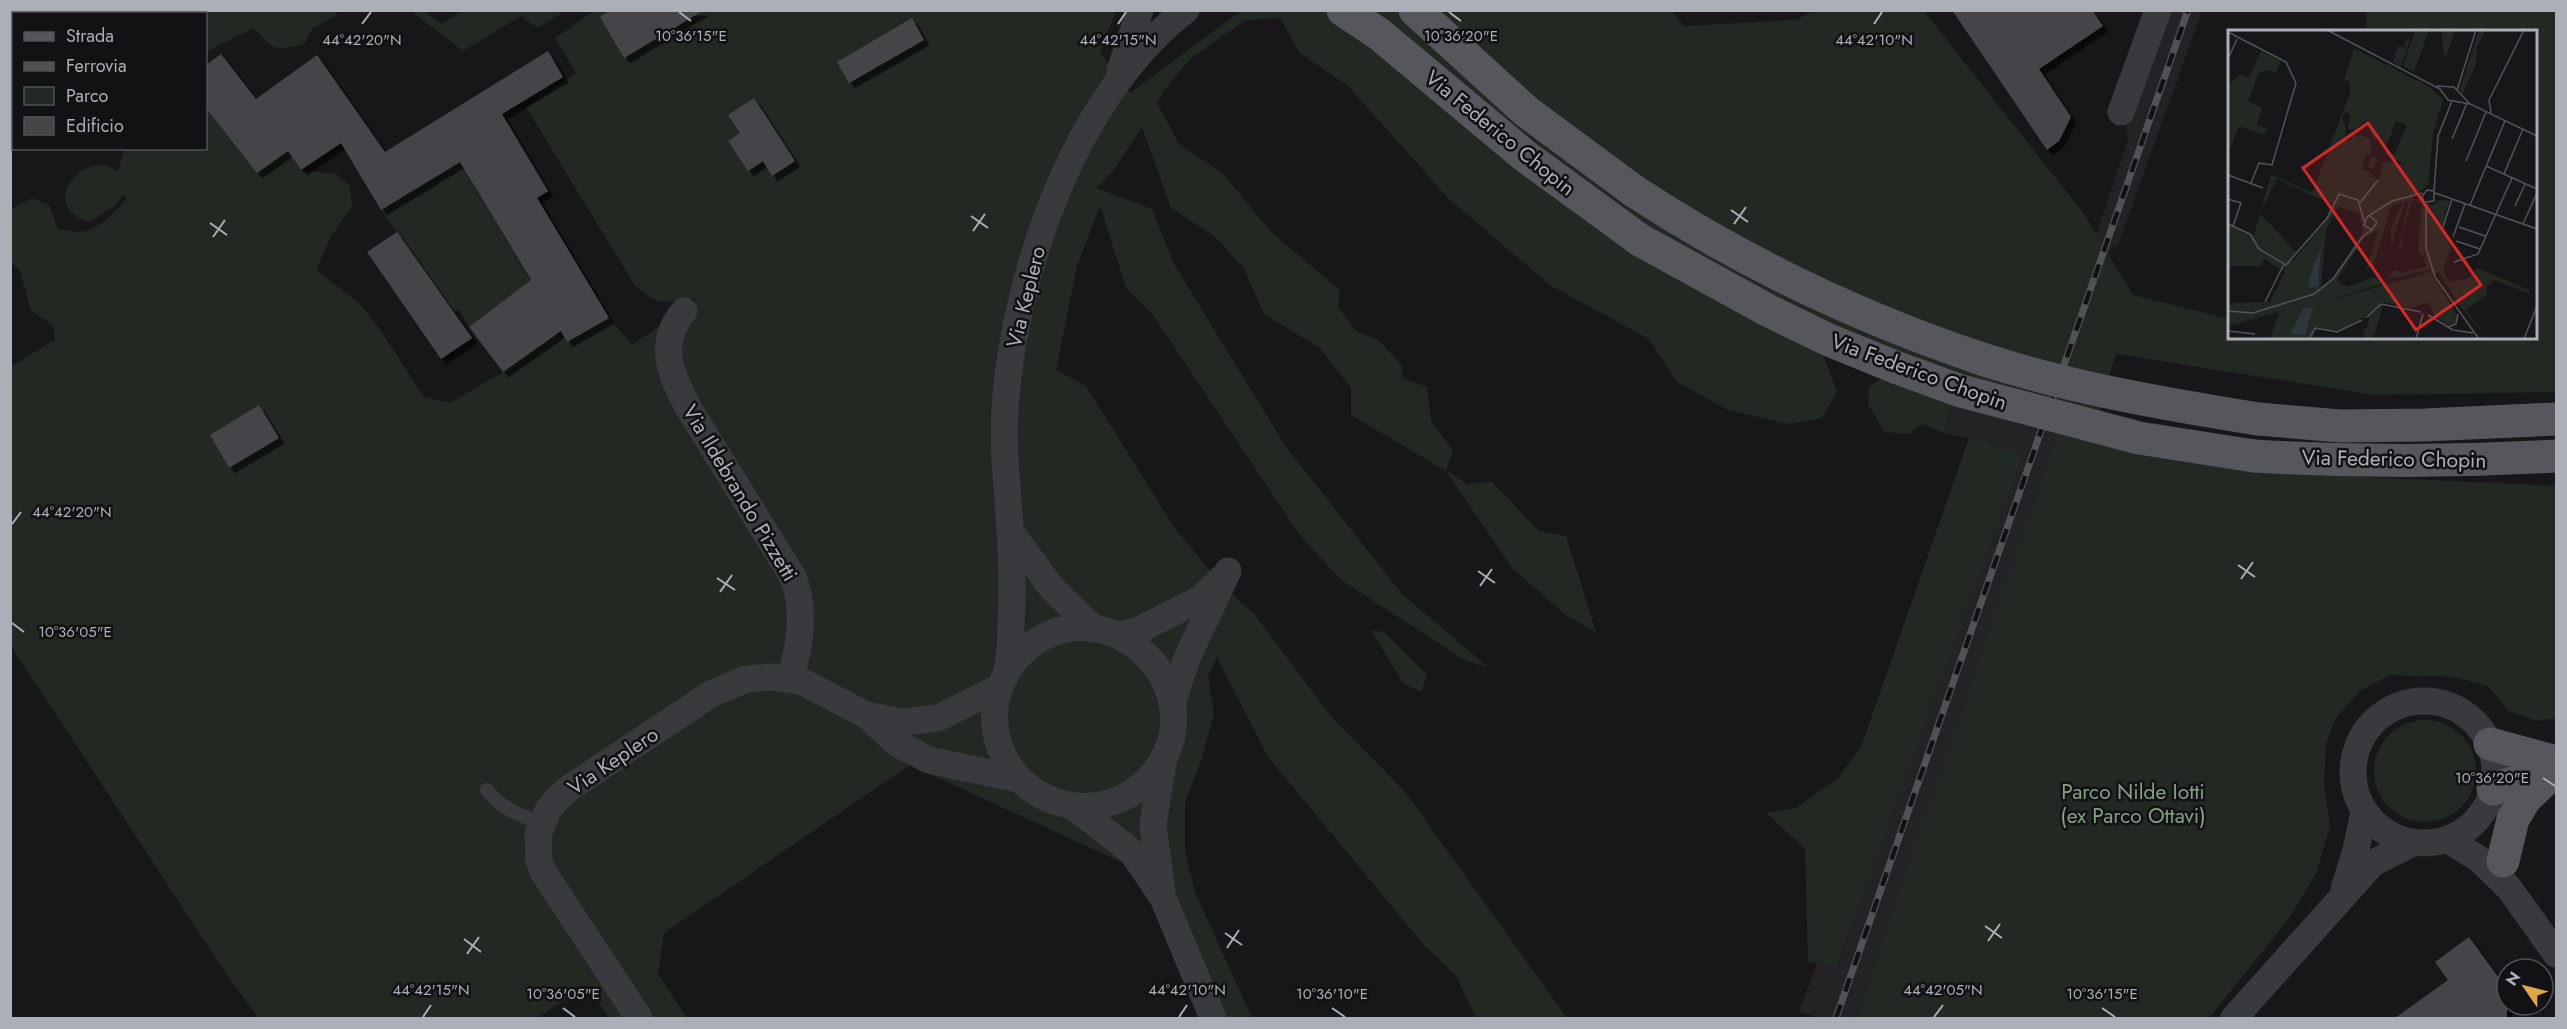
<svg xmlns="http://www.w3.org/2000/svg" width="2567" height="1029" viewBox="0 0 2567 1029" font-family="Jost,sans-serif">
  <defs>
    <filter id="shadow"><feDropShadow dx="5.5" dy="5.5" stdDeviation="0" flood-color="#0009"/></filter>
  </defs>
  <rect width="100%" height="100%" fill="#171719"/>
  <g fill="#232326">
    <polygon points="2163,11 2202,11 2118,245 2112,247 2104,267 2057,353 2128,139 2125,118"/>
    <polygon points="1951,400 2059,433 1856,1018 1819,1018 1799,1011 1817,963 1838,965 1864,889 1969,438 1944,433"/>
  </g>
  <g fill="#222922" fill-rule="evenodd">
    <path d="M334 10 337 15 312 29 304 44C275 51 274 51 254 28L206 52V14H29L23 11Z"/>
    <path d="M595 10 1116 11 1100 52 1130 93 1241 11 1671 10 1684 26 1796 20 1813 11H1924L2084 214 2133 295 2229 319 2230 338H2536V32L2367 31 2366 11H2556V392L2375 395 2116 354 2091 441 2250 467 2367 477 2556 486V718L2537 721 2509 711 2488 686 2455 677 2390 675 2360 691 2335 719 2326 744 2324 785 2330 826 2317 872 2290 917 2209 1018H1856L2058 433 1951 400 1944 433 1922 424 1909 434 1884 432 1868 404 1869 387 1881 378 1822 352 1837 392 1822 418 1787 424 1728 410 1677 382 1649 339 1551 286 1448 198 1348 86 1299 52 1280 18 1246 20 1191 58 1165 89 1157 103 1179 144 1222 173 1272 233 1340 290 1338 307 1356 331 1379 340 1402 366 1403 378 1427 387 1431 420 1453 451 1446 471 1468 484 1491 481 1539 531 1566 536 1596 632 1567 616 1512 568 1446 471 1351 415V388L1320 348 1264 314 1243 267 1214 236 1171 208 1142 127 1112 173 1096 188 1152 209 1174 264 1286 447 1402 594 1488 667 1466 661 1341 580 1299 534 1153 315 1126 288 1100 205 1077 266 1056 370 1086 386 1174 527 1222 585 1255 615 1330 715 1406 793 1567 1018H1476L1456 976 1424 945 1268 757 1217 657 1208 676 1214 714 1201 761 1185 802V852L1195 892 1252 1018H1200L1151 902 1123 863 910 765 664 933 658 974 687 1018H609L587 985 537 1018H258L223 969 11 646 10 367 55 340 53 325 31 311 20 271 11 262V209L32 198 49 205 58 229C65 230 75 233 81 232 99 230 117 211 127 198L123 195 115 206 89 222C33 205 89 145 118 172L124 149 206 148V108L257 172 288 151 301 170 335 174 350 186 352 206 330 238 316 270 359 303 381 331 424 397 450 403 503 372 556 335 524 286 469 327 459 309 454 313 381 210 462 161 469 178 567 342 609 318 632 345 698 299C667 300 658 309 634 284L526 107 576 73 555 38ZM259 405 279 438 229 468 210 435Z"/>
    <polygon points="411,11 425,11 441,24 462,11 565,11 538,28 521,16 463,51"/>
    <polygon points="1969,438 2023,453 1837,965 1808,962 1805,849 1766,813 1796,808 1838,778 1861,747"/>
    <polygon points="1371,630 1384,632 1427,675 1421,692 1403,683"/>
    <circle cx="2425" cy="771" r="51"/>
  </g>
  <g fill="#444549" filter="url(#shadow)">
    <polygon points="611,10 704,10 624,58 600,17"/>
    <polygon points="1952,10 2092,10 2103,26 2039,69 2071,117 2059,141 2047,150"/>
    <polygon points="912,18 924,40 849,83 837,62"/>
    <polygon points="548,51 563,77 502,114 548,191 537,198 609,318 567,342 561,331 503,372 469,327 531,280 460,162 381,210 341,143 301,170 288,151 257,173 206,108 206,65 221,54 256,99 317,55 385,152"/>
    <polygon points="754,98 795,161 772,176 763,161 748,171 728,141 740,133 728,115"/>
    <polygon points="397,232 472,338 441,359 367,252"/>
    <polygon points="259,405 279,438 229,468 210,435"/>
    <polygon points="2469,937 2499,978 2507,973 2507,1018 2395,1018 2448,980 2435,962"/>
  </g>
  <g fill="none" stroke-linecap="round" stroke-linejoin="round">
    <path stroke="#393a3e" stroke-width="14" d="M487 790C501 808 520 816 542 823"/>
    <g stroke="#393a3e" stroke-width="27">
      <polyline points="1120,71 1140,10"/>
      <polyline points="2121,112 2158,10"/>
      <path d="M684 311C656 344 671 375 689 409L793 577C806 611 800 645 790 679"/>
      <polyline points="1010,531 1051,587 1094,629"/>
      <polyline points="1119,635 1137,631 1200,599 1221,579"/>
      <path d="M1007 672C1012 665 1017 657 1023 652 1104 577 1223 691 1152 775 1105 831 1014 808 997 738 993 721 994 703 1000 687 1002 681 1006 676 1007 670 1010 656 1011 639 1011 625 1013 594 1012 560 1010 529 1008 489 1002 448 1005 408 1014 273 1076 94 1186 10"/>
      <circle cx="2424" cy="772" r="71"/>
      <polyline points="1172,704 1187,658 1228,571"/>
      <polyline points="866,715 903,722 938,718 1000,687"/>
      <polyline points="1074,807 1132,852 1163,898 1213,1018"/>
      <polyline points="2448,840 2479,859 2509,888 2556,954"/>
      <polyline points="2344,889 2356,850 2364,812"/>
      <polyline points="1162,891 1153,825 1163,763"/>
      <polyline points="639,1018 544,873 539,861 538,835 548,810 557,799 568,789 711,694 746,679 771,677 801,681 866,715 898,744 929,760 1018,779"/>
      <polyline points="2234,1018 2373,863 2413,843"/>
    </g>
    <g stroke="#55575c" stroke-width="33">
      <polyline points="1343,10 1379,34 1525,156 1640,240"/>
      <polyline points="1415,10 1527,112 1634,191"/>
      <polyline points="2258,419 2340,426 2425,425 2556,419"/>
      <path d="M2254 456C2357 462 2453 462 2556 456"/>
      <polyline points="2490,744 2556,762"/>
      <polyline points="2493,789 2549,772"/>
      <polyline points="2503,861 2513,819 2525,799 2554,771"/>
    </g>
    <defs>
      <polyline id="rail" points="1836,1018 2188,10"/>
    </defs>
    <use href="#rail" stroke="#505256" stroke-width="7"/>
    <use href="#rail" stroke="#121214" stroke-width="4.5" stroke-dasharray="14" stroke-linecap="butt"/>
    <g stroke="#55575c" stroke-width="33">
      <path d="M1634 191C1742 262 1860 318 1982 359 2071 388 2165 404 2258 419"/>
      <polyline points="1640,240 1769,311 1829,340 1895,367 1961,391 2139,438 2254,456"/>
    </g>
  </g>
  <path fill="none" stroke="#abafb8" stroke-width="2" d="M679 12 691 21M1449 12 1461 21M362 24 371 12M1118 24 1126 12M1874 24 1882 12M1731 210 1748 222M971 216 988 228M210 223 227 235M1734 224 1746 207M973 231 985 214M213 237 225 220M12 524 21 512M2238 565 2255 577M1478 571 1495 583M717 578 735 590M2241 579 2253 562M1480 586 1492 569M720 592 732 575M12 623 24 632M2543 778 2555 786M1985 926 2002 938M1225 933 1242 945M464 939 481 952M1988 941 2000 924M1227 948 1239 930M467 954 479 937M563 1008 575 1017M1332 1008 1345 1017M2102 1008 2115 1017M423 1017 431 1005M1179 1017 1187 1005M1934 1017 1943 1005"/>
  <g text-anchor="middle" stroke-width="5" stroke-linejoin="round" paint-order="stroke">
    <g font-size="21" fill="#abafb8" stroke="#121214">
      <text transform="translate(1500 133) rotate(39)" y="7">Via Federico Chopin</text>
      <text transform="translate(1026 297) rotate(-76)" y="7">Via Keplero</text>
      <text transform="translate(1919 372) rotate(20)" y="7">Via Federico Chopin</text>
      <text transform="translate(2394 459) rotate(1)" y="7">Via Federico Chopin</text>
      <text transform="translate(740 493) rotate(59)" y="7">Via Ildebrando Pizzetti</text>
      <text transform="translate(613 761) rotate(-34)" y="7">Via Keplero</text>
    </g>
    <g font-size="21" fill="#84a184" stroke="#121214">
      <text x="2133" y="799">Parco Nilde Iotti<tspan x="2133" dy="24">(ex Parco Ottavi)</tspan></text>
    </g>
  </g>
  <g transform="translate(2228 30)">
    <rect width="309" height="309" fill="#171719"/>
    <path d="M187 0H201L186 42 175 36ZM213 0H227L217 30ZM251 0H258L249 17 248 34 234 65 232 59ZM179 8 182 9 173 37 165 32 170 16 176 17ZM126 18 198 55 215 69 205 104 200 155 184 168 205 175 211 170 221 171 213 200 225 211 215 240 220 252 239 249 249 238 301 260 302 264 267 250 260 255 258 265 238 280 260 309 232 276 211 242 204 245 229 285 227 293 220 295 208 287 200 272 183 278 156 272 145 309H137L135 299 140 297 141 288H133L109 302 90 298 84 309H42L51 282 0 296V273L42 272 57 242 36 229 33 236H3L0 250V195L26 205 43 144 84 163 122 63V52L116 50ZM118 82 122 85 120 99 126 100 139 90 143 105 156 116 157 124 178 135 156 131 150 150 143 143 150 129 143 126 140 137 145 139 143 143 134 139 137 125 144 123 142 109 132 105 129 108 127 102 121 111 116 109 118 99 114 87ZM168 91 179 95 166 125 158 118ZM49 149 103 174 95 195 65 231 62 229 68 222 32 183ZM181 170 170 221 175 215 174 205 183 174 185 170 194 172 190 220 194 226 198 224 196 231 203 242 89 274 156 253 151 248H144L119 257 109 250 136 208 151 199 138 239 145 236 163 176 175 172 163 198V216L177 171ZM110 176 132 184 135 202 106 246 93 257 98 200ZM33 21 53 31 48 43 40 40 31 43 20 71 34 78 29 95 39 99 36 105 11 96 0 124V56L12 45 21 48ZM199 236 201 240 159 249 167 240 175 243Z" fill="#222922" fill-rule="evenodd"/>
    <path d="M93 217 90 256 82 258 80 252ZM85 277 77 305 62 304 75 279Z" fill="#2e363c"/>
    <path fill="none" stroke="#525459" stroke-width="1.5" d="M99 0 212 59 220 70 242 74M0 2 58 32 68 53 44 135 31 133 23 153M0 29 9 9M209 56 226 57 242 74 309 106M229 60 248 0M263 83 261 70 296 0M224 109 239 73M238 131 258 82M258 136 309 159M276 144 295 99M0 145 35 158M206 161 210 106 224 71M207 163 309 199M0 169 13 173 5 196M197 172 206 171V161L199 160 194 166 198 178V218L207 247 251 309M132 173 150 150M242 175 277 91M287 176 297 154M142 186 149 192 144 200 136 195 139 187 164 171 194 163M0 194 22 204M295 194 309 163M231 197 257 206M214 200 224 169M22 204 31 219 58 235 100 187 111 164 130 170 136 191M225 207 237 174M228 211 252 219M226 232 250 224 284 148M37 272 56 234M0 281 25 283 86 264 105 249 135 206 144 200M200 285 225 300 245 303M139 287 153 274 193 282M220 297 228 294 230 284M0 301 27 304M81 309 87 298 109 302 134 290M188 309 195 284M296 309 309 276"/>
    <path fill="#d62828" fill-opacity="0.15" stroke="#d62828" stroke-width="3" d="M140 93 253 255 188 300 75 138Z"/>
    <rect width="309" height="309" fill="none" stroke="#abafb8" stroke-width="3"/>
  </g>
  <g font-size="15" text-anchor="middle" fill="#abafb8" stroke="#121214" stroke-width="5" stroke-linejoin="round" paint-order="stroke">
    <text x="691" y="41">10°36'15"E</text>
    <text x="1461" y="41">10°36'20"E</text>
    <text x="362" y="45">44°42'20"N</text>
    <text x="1118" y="45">44°42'15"N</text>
    <text x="1874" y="45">44°42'10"N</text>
    <text x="72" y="517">44°42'20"N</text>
    <text x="75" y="637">10°36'05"E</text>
    <text x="2492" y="783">10°36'20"E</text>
    <text x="431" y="995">44°42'15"N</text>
    <text x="1187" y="995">44°42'10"N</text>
    <text x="1943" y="995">44°42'05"N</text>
    <text x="563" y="999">10°36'05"E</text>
    <text x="1332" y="999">10°36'10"E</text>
    <text x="2102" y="999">10°36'15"E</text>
  </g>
  <rect width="2567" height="1029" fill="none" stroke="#abafb8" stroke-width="24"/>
  <rect x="12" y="12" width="195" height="138" fill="#121214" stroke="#4f5156" stroke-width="1.5"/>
  <rect x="24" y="32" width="30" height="9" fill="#55575c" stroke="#4f5156" stroke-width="1.5"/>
  <text x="66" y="42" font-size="18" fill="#abafb8">Strada</text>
  <rect x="24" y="62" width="30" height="9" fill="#505256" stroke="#4f5156" stroke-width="1.5"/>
  <text x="66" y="72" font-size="18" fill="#abafb8">Ferrovia</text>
  <rect x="24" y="87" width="30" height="18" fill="#222922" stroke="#4f5156" stroke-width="1.5"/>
  <text x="66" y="102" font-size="18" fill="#abafb8">Parco</text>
  <rect x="24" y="117" width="30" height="18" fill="#444549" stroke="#4f5156" stroke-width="1.5"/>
  <text x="66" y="132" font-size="18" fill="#abafb8">Edificio</text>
  <g transform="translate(2525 987) rotate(305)"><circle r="28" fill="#121214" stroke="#4f5156" stroke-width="1.5"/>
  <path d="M0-4.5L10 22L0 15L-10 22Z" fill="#e1a747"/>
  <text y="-9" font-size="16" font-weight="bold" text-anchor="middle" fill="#abafb8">N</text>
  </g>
</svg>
